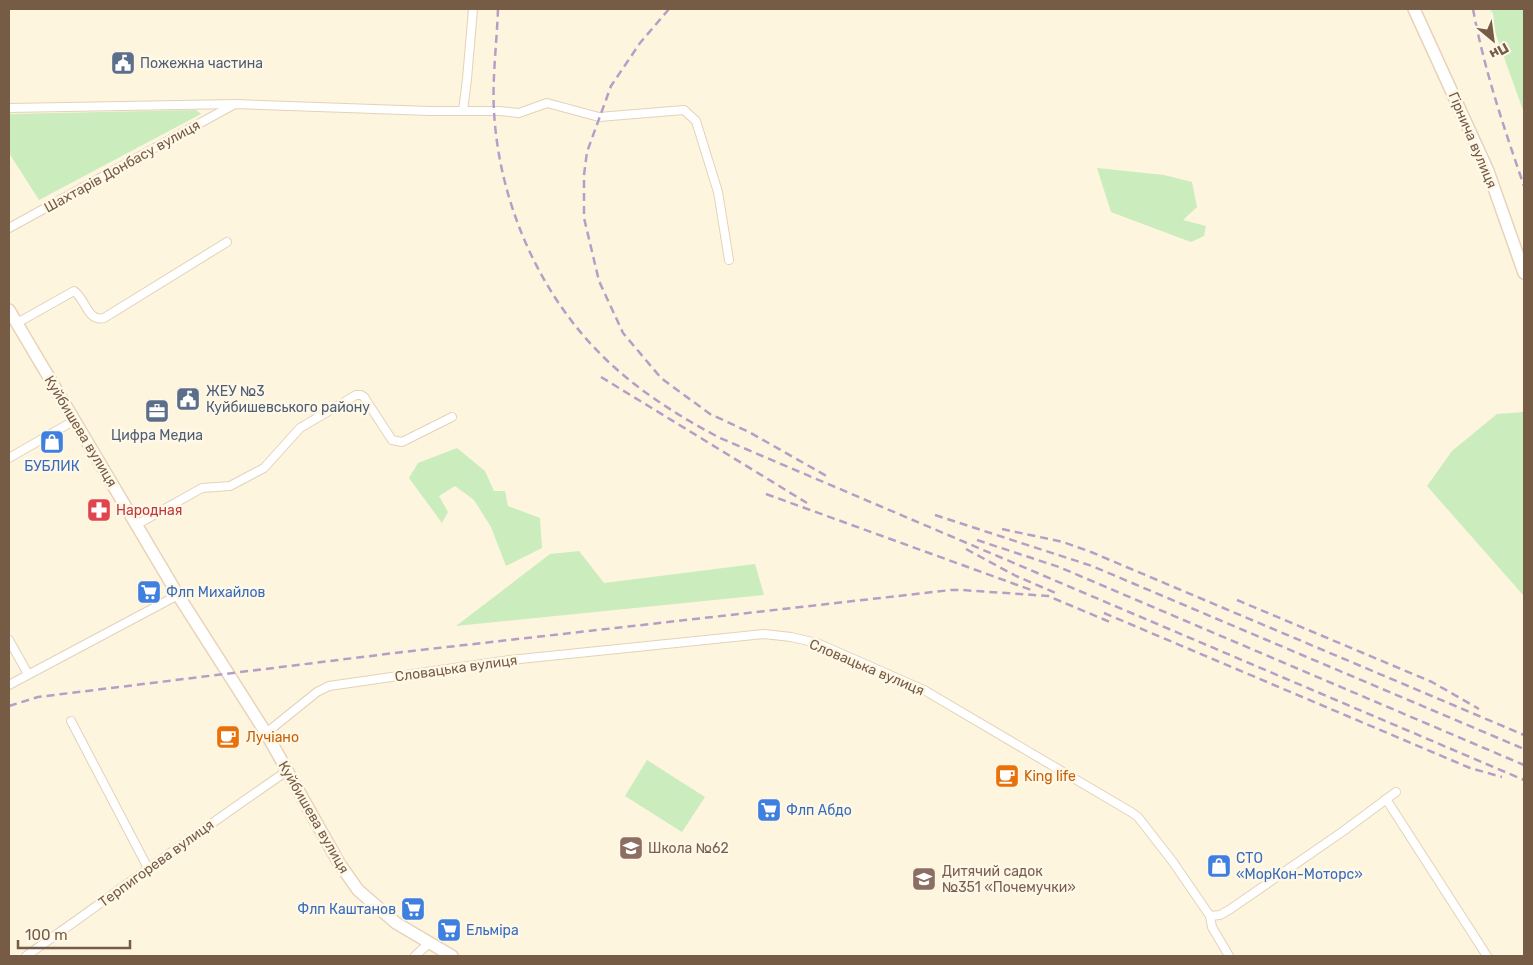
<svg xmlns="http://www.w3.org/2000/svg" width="1533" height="965" viewBox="0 0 1533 965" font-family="Rubik,sans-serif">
  <rect width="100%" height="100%" fill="#fef5df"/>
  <g fill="#cbecbd">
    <polygon points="1491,9 1524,9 1524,113 1495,32"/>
    <polygon points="196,110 201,114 39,200 9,153 9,114"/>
    <polygon points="1097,168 1164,175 1192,182 1197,207 1183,220 1206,226 1204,236 1191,242 1111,212"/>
    <polygon points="1524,412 1524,596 1427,486 1452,451 1497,414"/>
    <polygon points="457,448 485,471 494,491 505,491 508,506 540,518 542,548 506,566 491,527 474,500 455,486 439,496 448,512 442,523 409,478 418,463"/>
    <polygon points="579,551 604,583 755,564 764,595 456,626 550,554"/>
    <polygon points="647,760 705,797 682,832 625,796"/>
  </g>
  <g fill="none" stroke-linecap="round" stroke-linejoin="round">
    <defs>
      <g id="minor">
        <polyline points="9,108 235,104 430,111 499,111 519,113 547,103 599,117 684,110 696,121 718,192 729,260"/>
        <polyline points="463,111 467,79 473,9"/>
        <polyline points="9,228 233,105"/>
        <path d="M17 323 74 291C86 299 87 322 104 318L227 242"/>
        <polyline points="9,458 75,420"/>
        <polyline points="136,525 202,488 230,486 264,468 300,428 356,395 361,395 364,397 392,440 402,442 452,417"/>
        <polyline points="9,640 28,674"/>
        <polyline points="9,685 178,595"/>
        <polyline points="71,721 149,870"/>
        <polyline points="266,733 317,692 329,686 510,660 764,634 791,637 817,643 924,690 1131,812 1138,817 1173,862 1210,916 1212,927 1229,956"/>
        <polyline points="1386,799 1487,956"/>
        <polyline points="1210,916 1220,915 1229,910 1342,832 1396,792"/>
        <path d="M26 956C113 895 199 831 287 771"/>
        <polyline points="415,956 429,943"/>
      </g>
      <g id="secondary">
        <polyline points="1414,9 1488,171 1524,273"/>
        <polyline points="9,310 178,595 266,733 339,863 358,890 396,923 452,956"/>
      </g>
    </defs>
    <use href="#minor" stroke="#e3d2ba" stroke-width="10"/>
    <use href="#secondary" stroke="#e8d3b8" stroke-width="14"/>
    <use href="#minor" stroke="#fff" stroke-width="8"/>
    <use href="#secondary" stroke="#fff" stroke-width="11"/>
    <g stroke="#b89ec7" stroke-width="2.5" stroke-dasharray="8 5" stroke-linecap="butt">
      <path d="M498 9C497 41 492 79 494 111 499 206 543 303 613 366 645 395 682 418 720 438L1524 780"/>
      <polyline points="669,9 640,43 611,86 587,152 584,175 584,218 599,281 623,333 661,378 710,414 749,432 830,478"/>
      <path d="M1473 9C1484 69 1504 128 1524 186"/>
      <polyline points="601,377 807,503"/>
      <polyline points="766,494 1034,591"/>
      <polyline points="935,515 1092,566 1524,749"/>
      <polyline points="1002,529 1063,542 1091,552 1524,735"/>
      <polyline points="977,540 1059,567 1524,765"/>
      <polyline points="966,549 1016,576 1058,594"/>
      <polyline points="1237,600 1432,682 1479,709"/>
      <polyline points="1104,613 1470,768 1502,777"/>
      <polyline points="9,706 38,697 403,652 951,590 962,590 1048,596 1110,622"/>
    </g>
  </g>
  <defs>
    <symbol id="civic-square" viewBox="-11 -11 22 22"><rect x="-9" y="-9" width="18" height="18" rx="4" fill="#5c6f8a" stroke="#fff8e7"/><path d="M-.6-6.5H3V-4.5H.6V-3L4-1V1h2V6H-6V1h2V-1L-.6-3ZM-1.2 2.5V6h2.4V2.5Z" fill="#fff"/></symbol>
    <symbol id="office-square" viewBox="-11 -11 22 22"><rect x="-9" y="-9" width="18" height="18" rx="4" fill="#5c6f8a" stroke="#fff8e7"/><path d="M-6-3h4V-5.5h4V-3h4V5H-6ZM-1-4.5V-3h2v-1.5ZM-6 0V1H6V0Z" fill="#fff"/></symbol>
    <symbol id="shop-square" viewBox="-11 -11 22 22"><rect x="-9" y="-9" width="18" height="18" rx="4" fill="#3f7fe0" stroke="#fff8e7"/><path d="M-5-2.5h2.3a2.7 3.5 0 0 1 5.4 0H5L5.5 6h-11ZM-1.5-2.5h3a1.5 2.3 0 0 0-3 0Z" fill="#fff"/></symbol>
    <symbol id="pharmacy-square" viewBox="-11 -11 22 22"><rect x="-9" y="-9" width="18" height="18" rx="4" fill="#e0444e" stroke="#fff8e7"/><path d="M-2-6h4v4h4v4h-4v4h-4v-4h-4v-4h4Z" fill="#fff"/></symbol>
    <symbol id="supermarket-square" viewBox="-11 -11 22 22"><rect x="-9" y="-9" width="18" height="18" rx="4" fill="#3f7fe0" stroke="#fff8e7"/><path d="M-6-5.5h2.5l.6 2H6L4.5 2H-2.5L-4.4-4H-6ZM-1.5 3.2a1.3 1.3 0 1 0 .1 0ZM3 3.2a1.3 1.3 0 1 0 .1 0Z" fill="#fff"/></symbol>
    <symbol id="cafe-square" viewBox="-11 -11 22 22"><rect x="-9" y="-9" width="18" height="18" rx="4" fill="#e8710a" stroke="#fff8e7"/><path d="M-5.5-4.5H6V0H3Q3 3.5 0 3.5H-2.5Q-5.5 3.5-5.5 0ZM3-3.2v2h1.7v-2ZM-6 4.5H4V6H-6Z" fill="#fff"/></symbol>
    <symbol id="school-square" viewBox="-11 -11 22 22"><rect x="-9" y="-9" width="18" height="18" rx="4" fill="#8d6e63" stroke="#fff8e7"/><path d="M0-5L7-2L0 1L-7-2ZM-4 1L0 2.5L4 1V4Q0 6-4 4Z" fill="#fff"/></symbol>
  </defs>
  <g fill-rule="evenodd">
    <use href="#civic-square" x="109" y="49" width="28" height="28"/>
    <use href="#civic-square" x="174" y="385" width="28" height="28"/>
    <use href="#office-square" x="143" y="397" width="28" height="28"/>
    <use href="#shop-square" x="38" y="428" width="28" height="28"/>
    <use href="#pharmacy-square" x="85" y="496" width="28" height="28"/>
    <use href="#supermarket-square" x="135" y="578" width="28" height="28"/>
    <use href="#cafe-square" x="214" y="723" width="28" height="28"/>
    <use href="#cafe-square" x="993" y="762" width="28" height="28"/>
    <use href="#supermarket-square" x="755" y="796" width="28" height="28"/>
    <use href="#school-square" x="617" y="834" width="28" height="28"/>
    <use href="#shop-square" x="1205" y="852" width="28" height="28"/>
    <use href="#school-square" x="910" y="865" width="28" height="28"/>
    <use href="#supermarket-square" x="399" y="895" width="28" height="28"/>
    <use href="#supermarket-square" x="435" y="916" width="28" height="28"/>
  </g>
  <g text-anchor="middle" stroke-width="5" stroke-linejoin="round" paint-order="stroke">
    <g font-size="14" fill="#4e5e75" stroke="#fff8e7" text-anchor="start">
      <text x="140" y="68">Пожежна частина</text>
      <text x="206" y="396">ЖЕУ №3<tspan x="206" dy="16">Куйбишевського району</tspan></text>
      <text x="157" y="440" text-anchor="middle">Цифра Медиа</text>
    </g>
    <g font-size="14" fill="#765c45" stroke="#fff8e7">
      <text transform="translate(1473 140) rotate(67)" y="5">Гірнича вулиця</text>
      <text transform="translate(122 166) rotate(-29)" y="5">Шахтарів Донбасу вулиця</text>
      <text transform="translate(81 431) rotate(59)" y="5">Куйбишева вулиця</text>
      <text transform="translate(867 667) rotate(23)" y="5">Словацька вулиця</text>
      <text transform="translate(456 668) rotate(-8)" y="5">Словацька вулиця</text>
      <text transform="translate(314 817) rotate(60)" y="5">Куйбишева вулиця</text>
      <text transform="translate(156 863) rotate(-36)" y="5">Терпигорева вулиця</text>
    </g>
    <g font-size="14" fill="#366cbe" stroke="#fff8e7" text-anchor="start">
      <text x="52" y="471" text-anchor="middle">БУБЛИК</text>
      <text x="166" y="597">Флп Михайлов</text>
      <text x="786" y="815">Флп Абдо</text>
      <text x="1236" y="863">СТО<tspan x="1236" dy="16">«МорКон-Моторс»</tspan></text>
      <text x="396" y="914" text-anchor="end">Флп Каштанов</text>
      <text x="466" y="935">Ельміра</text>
    </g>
    <g font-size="14" fill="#be3a42" stroke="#fff8e7" text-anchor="start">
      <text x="116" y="515">Народная</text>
    </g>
    <g font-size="14" fill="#c56008" stroke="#fff8e7" text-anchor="start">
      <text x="246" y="742">Лучіано</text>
      <text x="1024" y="781">King life</text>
    </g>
    <g font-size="14" fill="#785e54" stroke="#fff8e7" text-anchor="start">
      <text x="648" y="853">Школа №62</text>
      <text x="942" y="876">Дитячий садок<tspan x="942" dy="16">№351 «Почемучки»</tspan></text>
    </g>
  </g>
  <rect width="1533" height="965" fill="none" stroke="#765c45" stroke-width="20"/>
  <g transform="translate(1493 40) rotate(151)" stroke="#fff8e7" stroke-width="4" paint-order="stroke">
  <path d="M0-4L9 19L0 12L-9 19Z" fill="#765c45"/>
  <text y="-8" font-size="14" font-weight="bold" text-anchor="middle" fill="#765c45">Пн</text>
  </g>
  <path d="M18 940v8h112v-8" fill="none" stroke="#765c45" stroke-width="2.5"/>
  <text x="25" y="940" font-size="15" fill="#765c45" stroke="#fff8e7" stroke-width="4" paint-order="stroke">100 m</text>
</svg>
